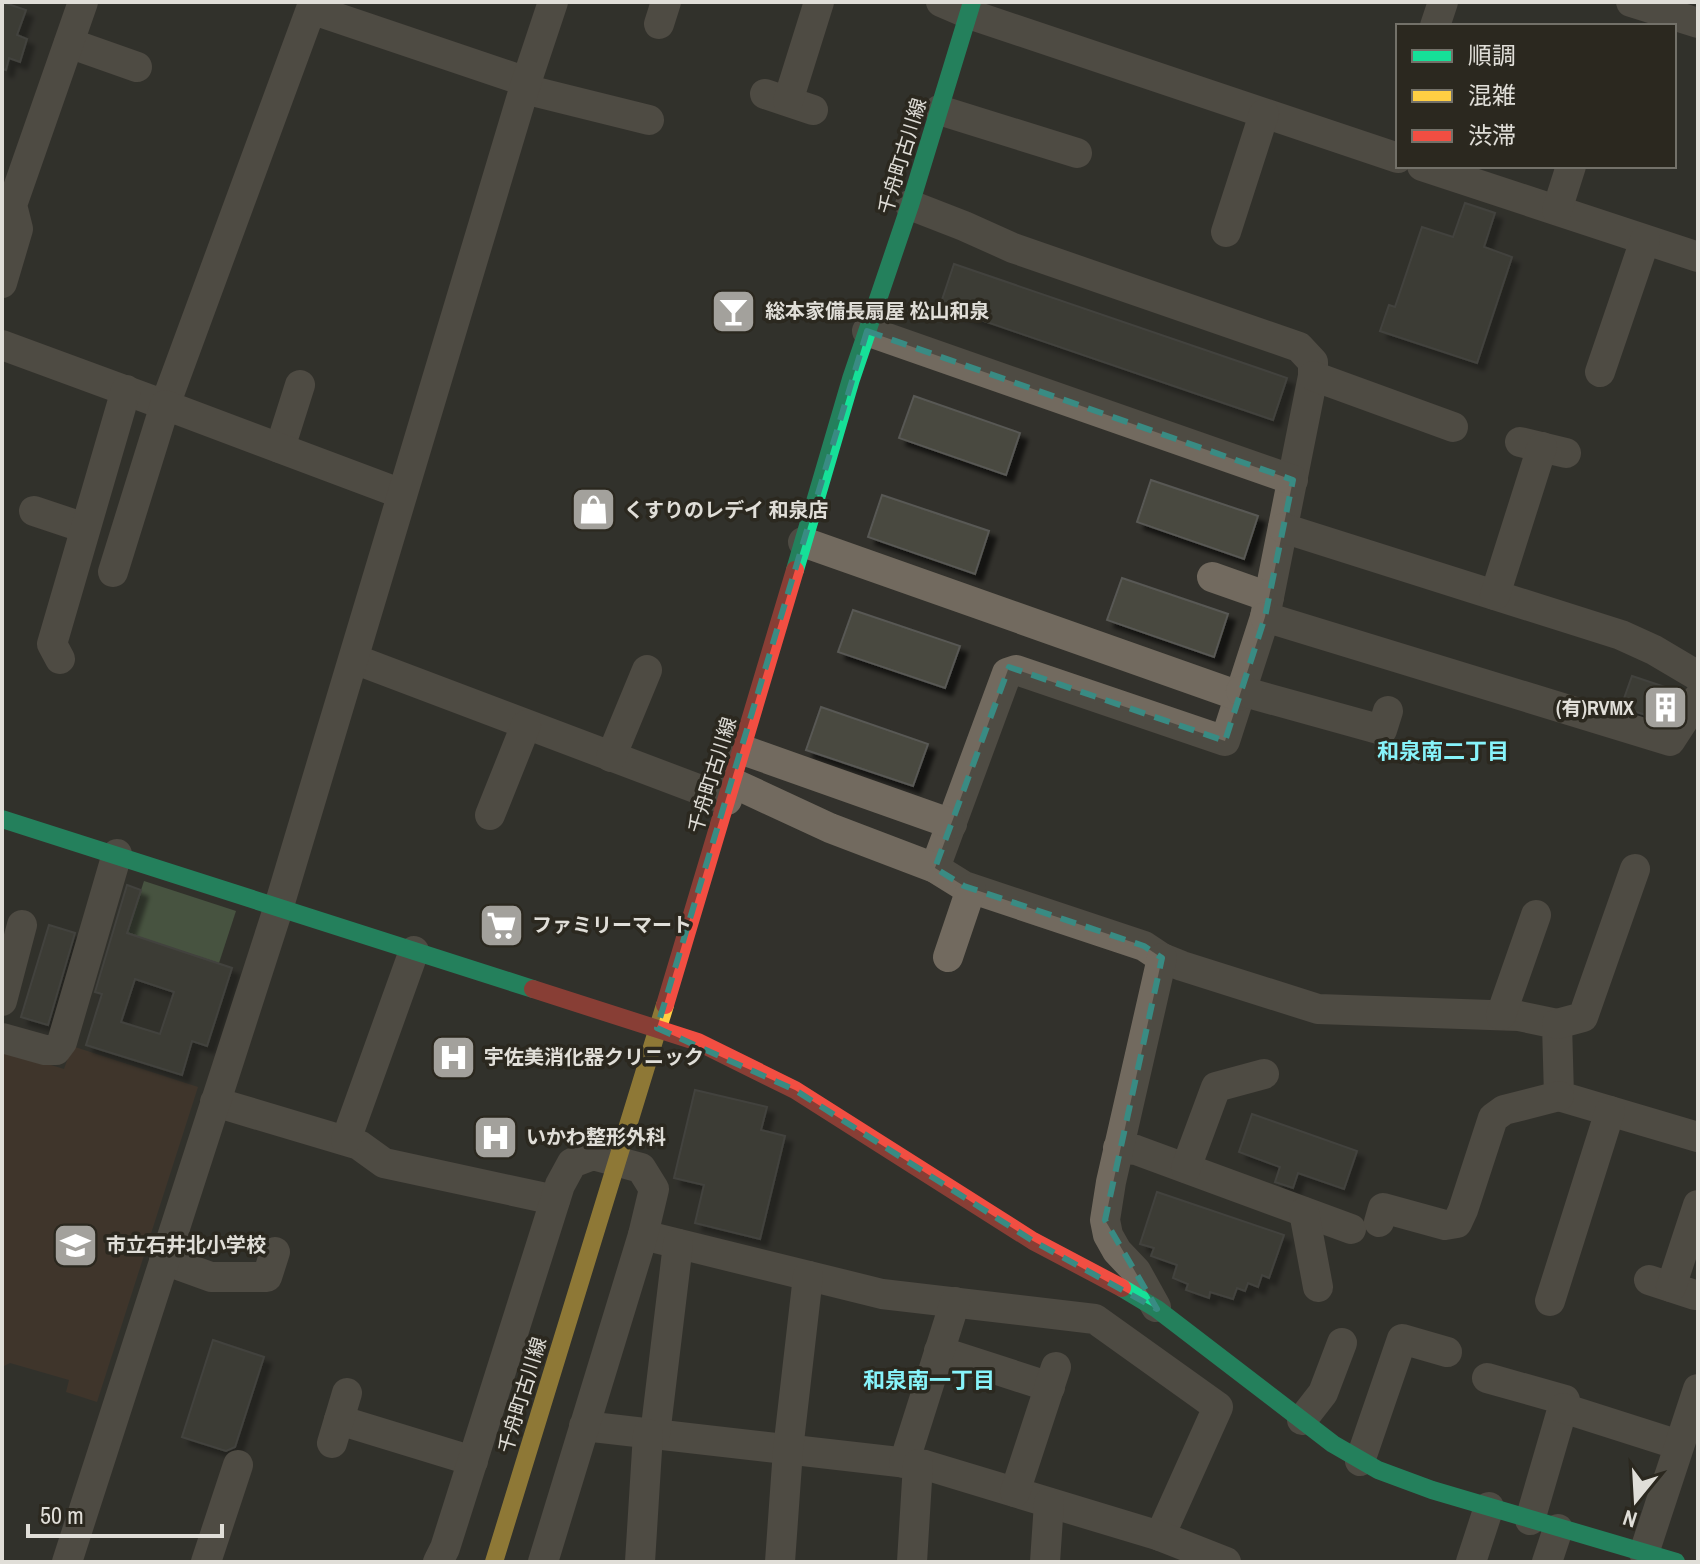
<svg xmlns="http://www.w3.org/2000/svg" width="1700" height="1564" viewBox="0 0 1700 1564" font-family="'Archivo Narrow','Noto Sans JP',sans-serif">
  <defs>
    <filter id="shadow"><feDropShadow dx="7" dy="7" stdDeviation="2" flood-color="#0009"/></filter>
  </defs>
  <rect width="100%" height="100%" fill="#32312c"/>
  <polygon fill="#503b2c" points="72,1046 198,1087 97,1402 66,1392 69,1380 10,1363 2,1367 2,1050 64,1069"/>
  <polygon fill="#627d59" points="144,881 236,911 219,963 127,933"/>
  <g fill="#49493f" stroke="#585854" stroke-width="2" fill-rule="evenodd" filter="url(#shadow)">
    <polygon points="2,2 26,10 17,35 27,39 20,62 9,58 6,70 2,69"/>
    <polygon points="1465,203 1495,213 1484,247 1512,257 1477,363 1380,331 1389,305 1395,307 1422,227 1453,237"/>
    <polygon points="954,264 1287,378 1273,420 940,306"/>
    <polygon points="914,396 1020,433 1006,475 899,438"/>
    <polygon points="1151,480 1258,516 1244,559 1137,522"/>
    <polygon points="882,495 989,531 975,574 868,537"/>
    <polygon points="1122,578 1228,614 1214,657 1107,620"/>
    <polygon points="853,610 960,646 945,688 838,652"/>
    <polygon points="1632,676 1680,692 1662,720 1621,707"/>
    <polygon points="821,707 928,744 913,786 806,750"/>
    <path d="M127 885 141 890 127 933 232 968 207 1046 192 1041 182 1075 86 1045 102 994 95 992ZM135 979 174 992 160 1034 121 1022Z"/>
    <polygon points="49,925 75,933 48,1025 21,1017"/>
    <polygon points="695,1090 767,1107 761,1130 785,1136 760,1239 695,1223 704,1185 674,1178"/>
    <polygon points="1252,1114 1357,1151 1344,1189 1298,1173 1293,1188 1275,1182 1280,1167 1239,1152"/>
    <polygon points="1157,1192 1284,1235 1269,1278 1262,1275 1258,1287 1248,1283 1245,1291 1237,1288 1233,1299 1210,1292 1209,1298 1186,1290 1188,1284 1173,1278 1177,1265 1151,1256 1154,1248 1140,1244"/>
    <polygon points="213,1340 264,1357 235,1447 226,1451 182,1437"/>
  </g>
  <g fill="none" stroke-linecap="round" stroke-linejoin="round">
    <g stroke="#726a5f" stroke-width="30">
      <polyline points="941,2 969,14 1398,158"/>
      <polyline points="1631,2 1698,23"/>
      <polyline points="659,24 666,2"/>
      <polyline points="1435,26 1443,2"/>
      <polyline points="69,43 137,67"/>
      <polyline points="524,89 649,120"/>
      <polyline points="765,94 813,110"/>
      <polyline points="788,101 819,2"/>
      <polyline points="939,110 1077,153"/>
      <polyline points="1422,166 1698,257"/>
      <polyline points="910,205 964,226 1013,248 1299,347 1313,362 1313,376 1265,617 1225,741 1016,670 1007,673 935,868"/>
      <polyline points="1557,210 1571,166"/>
      <polyline points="1226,232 1264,114"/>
      <polyline points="2,283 18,229 12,205 83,2"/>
      <polyline points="867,331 1293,480"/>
      <polyline points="2,345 165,405 311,9 527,82"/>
      <polyline points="1600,372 1645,240"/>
      <polyline points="1313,376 1453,427"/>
      <polyline points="1520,442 1566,453"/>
      <polyline points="280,448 300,385"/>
      <polyline points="34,511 85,528"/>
      <polyline points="1283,528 1621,635 1654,650 1698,676"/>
      <polyline points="803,542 1239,696"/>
      <polyline points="113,572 165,405 402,494"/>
      <polyline points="1212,577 1269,597"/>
      <polyline points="1495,595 1542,447"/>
      <polyline points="1265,617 1670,741 1698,698"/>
      <polyline points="60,659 52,644 126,390"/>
      <polyline points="354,659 727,800"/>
      <polyline points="1241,691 1382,730 1388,711"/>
      <polyline points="743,750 952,824"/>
      <polyline points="611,757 647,670"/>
      <polyline points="733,783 830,828 935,868 964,886 1144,946 1162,958 1182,966 1318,1009 1519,1016 1557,1024 1559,1096 1698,1137"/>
      <polyline points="490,815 526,725"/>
      <polyline points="948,957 971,889"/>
      <polyline points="2,1001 22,925"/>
      <polyline points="1501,1015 1536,915"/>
      <polyline points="1557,1024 1583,1017 1635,869"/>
      <polyline points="2,1038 45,1050 56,1050 62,1042 117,854"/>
      <polyline points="215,1102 359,1145 384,1163 555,1200"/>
      <polyline points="346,1140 414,951"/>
      <polyline points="1118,1148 1136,1150 1351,1229"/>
      <polyline points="1186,1168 1216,1087 1264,1074"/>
      <polyline points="1304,1212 1318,1287"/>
      <polyline points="1379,1222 1383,1208 1445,1225 1457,1223 1463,1210 1493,1118 1504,1110 1559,1096"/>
      <polyline points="643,1235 882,1294 1095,1319 1218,1407 1160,1536"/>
      <polyline points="164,1260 211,1277 267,1277 275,1252"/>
      <polyline points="1649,1280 1695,1295"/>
      <polyline points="1671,1287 1698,1205"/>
      <polyline points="1550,1301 1610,1111"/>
      <polyline points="1156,1307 1136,1271 1117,1251 1108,1235 1105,1220 1111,1182 1162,958"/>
      <polyline points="939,1351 1050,1387"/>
      <polyline points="1487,1378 1565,1400 1530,1520"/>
      <polyline points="1563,1408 1679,1445"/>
      <polyline points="339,1420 473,1461"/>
      <polyline points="1302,1420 1323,1393 1342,1343"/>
      <polyline points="584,1426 925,1465 1160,1536 1226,1562"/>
      <polyline points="655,1435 678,1244"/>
      <polyline points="332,1443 347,1393"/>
      <polyline points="1360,1461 1402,1339 1447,1352"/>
      <polyline points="904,1463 955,1302"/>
      <polyline points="1015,1492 1056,1367"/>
      <polyline points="1644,1553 1698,1389"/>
      <polyline points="67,1562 279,906 524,89 553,2"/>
      <polyline points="206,1562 238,1465"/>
      <polyline points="438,1562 445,1548 560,1185 572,1163 593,1155 641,1168 654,1189 643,1235 543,1562"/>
      <polyline points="640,1562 648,1434"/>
      <polyline points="780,1562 788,1450 808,1276"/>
      <polyline points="912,1562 918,1464"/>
      <polyline points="1045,1562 1049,1503"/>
      <polyline points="1471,1562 1489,1507"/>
      <polyline points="1547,1562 1558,1529"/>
    </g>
    <g stroke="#16e098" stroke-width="18">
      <polyline points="795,570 851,379 910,205 972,2"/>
      <polyline points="2,819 533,989"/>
      <polyline points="1122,1288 1157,1309 1333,1444 1378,1470 1432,1490 1676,1562"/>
    </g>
    <polyline stroke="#ffcf43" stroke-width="18" points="494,1562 665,1005"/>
    <g stroke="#f24e42" stroke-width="18">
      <polyline points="533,989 698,1042 795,1090 1033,1241 1122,1288"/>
      <polyline points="665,1005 795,570"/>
    </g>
  </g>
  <path d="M0 0H1700V1564H0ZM867 331 1293 480 1265 617 1225 741 1009 667 935 868 964 886 1144 946 1162 958 1105 1220 1157 1309 1033 1241 795 1090 657 1028Z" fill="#32312c" fill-opacity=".55" fill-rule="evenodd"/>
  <path fill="none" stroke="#398b83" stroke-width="6" stroke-dasharray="16 10" stroke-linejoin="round" d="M867 331 1293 480 1265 617 1225 741 1009 667 935 868 964 886 1144 946 1162 958 1105 1220 1157 1309 1033 1241 795 1090 657 1028Z"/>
  <defs>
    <symbol id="bar-square" viewBox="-11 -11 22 22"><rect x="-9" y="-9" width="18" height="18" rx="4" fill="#a3a19c" stroke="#2b281f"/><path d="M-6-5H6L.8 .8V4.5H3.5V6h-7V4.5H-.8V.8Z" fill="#fff"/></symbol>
    <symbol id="shop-square" viewBox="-11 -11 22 22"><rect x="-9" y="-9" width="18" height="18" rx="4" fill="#a3a19c" stroke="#2b281f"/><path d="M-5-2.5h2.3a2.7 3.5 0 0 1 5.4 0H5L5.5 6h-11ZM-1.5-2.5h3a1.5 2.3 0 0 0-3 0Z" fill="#fff"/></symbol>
    <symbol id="building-square" viewBox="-11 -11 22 22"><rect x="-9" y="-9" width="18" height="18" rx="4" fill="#a3a19c" stroke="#2b281f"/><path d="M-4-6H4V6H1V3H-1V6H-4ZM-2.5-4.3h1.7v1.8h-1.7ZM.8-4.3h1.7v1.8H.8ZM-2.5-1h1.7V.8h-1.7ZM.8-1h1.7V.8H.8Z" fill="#fff"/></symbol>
    <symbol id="supermarket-square" viewBox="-11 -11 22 22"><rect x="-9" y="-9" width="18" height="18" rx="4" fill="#a3a19c" stroke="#2b281f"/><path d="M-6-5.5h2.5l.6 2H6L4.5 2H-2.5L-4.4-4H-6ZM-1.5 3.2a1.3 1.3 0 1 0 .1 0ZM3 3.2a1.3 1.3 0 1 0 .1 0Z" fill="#fff"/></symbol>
    <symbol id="hospital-square" viewBox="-11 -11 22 22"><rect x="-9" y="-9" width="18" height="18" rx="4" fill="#a3a19c" stroke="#2b281f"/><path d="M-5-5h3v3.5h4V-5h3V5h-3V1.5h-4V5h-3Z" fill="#fff"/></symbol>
    <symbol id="school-square" viewBox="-11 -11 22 22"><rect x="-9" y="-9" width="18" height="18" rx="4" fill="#a3a19c" stroke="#2b281f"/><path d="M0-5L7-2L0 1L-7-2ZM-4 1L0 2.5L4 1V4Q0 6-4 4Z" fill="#fff"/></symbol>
  </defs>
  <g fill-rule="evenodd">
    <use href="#bar-square" x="708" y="286" width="51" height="51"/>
    <use href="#shop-square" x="568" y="484" width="51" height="51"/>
    <use href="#building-square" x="1640" y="682" width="51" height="51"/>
    <use href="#supermarket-square" x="476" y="900" width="51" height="51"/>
    <use href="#hospital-square" x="428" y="1032" width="51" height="51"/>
    <use href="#hospital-square" x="470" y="1112" width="51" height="51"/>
    <use href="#school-square" x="50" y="1220" width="51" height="51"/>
  </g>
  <g text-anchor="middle" stroke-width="7" stroke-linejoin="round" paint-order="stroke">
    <g font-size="20" fill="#e0ded8" stroke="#2b281f">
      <text transform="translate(902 156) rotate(-73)" y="7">千舟町古川線</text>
      <text transform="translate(712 775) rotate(-73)" y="7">千舟町古川線</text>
      <text transform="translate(522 1395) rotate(-73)" y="7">千舟町古川線</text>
    </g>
    <g font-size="20" font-weight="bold" fill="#e0ded8" stroke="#2b281f" text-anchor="start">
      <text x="765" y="318">総本家備長扇屋 松山和泉</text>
      <text x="624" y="517">くすりのレデイ 和泉店</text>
      <text x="1634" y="715" text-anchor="end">(有)RVMX</text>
      <text x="532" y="932">ファミリーマート</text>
      <text x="484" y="1064">宇佐美消化器クリニック</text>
      <text x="526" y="1144">いかわ整形外科</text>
      <text x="106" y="1252">市立石井北小学校</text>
    </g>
    <g font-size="22" font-weight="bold" fill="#87f3fa" stroke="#2b281f">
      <text x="1443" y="759">和泉南二丁目</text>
      <text x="929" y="1388">和泉南一丁目</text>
    </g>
  </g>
  <rect width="1700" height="1564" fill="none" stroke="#e0ded8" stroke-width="8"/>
  <rect x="1396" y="24" width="280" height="144" fill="#2b281f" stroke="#737169" stroke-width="2"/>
  <rect x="1412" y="50" width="40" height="12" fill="#16e098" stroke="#737169" stroke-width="2"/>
  <text x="1468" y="64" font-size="24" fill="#e0ded8">順調</text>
  <rect x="1412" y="90" width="40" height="12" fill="#ffcf43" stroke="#737169" stroke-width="2"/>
  <text x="1468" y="104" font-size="24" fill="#e0ded8">混雑</text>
  <rect x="1412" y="130" width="40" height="12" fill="#f24e42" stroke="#737169" stroke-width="2"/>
  <text x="1468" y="144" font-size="24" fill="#e0ded8">渋滞</text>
  <g transform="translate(1636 1500) rotate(198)" stroke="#2b281f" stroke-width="6" paint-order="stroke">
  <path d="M0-6L14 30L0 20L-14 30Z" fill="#e0ded8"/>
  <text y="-12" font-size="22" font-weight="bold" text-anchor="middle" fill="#e0ded8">N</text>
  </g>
  <path d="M28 1524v12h194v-12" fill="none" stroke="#e0ded8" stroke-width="4"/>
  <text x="40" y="1524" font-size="24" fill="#e0ded8" stroke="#2b281f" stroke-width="6" paint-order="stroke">50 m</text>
</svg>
